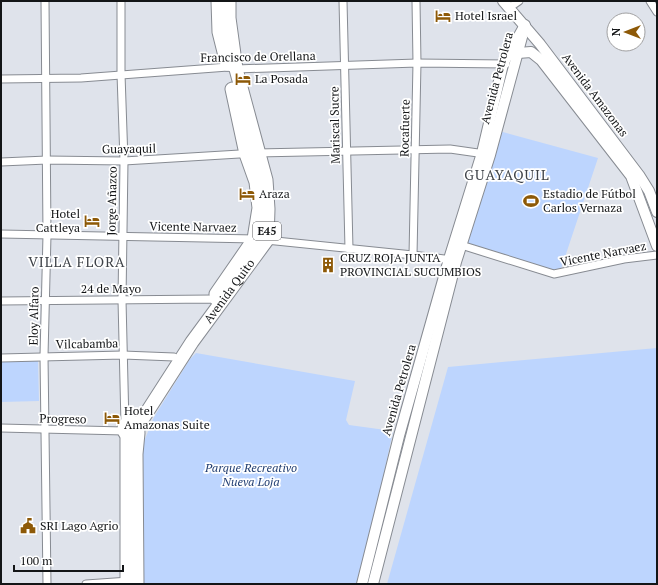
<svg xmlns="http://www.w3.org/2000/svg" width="658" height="585" viewBox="0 0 658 585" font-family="'PT Serif',serif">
  <rect width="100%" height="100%" fill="#dfe3eb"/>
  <g fill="#bdd5fe">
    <polygon points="499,131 598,158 560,272 466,244"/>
    <polygon points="657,348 657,584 387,584 448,367"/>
    <polygon points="196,353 355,381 346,420 349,425 393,431 378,502 356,584 144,584 143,444 154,417 190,359"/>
    <polygon points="38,360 39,401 1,402 1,361"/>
  </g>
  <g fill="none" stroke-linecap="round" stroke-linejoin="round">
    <defs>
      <g id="street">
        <polyline points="45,1 47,235 44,356 47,584"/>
        <polyline points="121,1 121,74 124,161 122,300 125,425"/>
        <polyline points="343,1 349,249"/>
        <polyline points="650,1 657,12"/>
        <polyline points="509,8 519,1"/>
        <polyline points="1,79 81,78 228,67 236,69 417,63 506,64"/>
        <polyline points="1,162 47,160 124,161 257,153 450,149 485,154"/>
        <polyline points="1,234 255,239"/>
        <polyline points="266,240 413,255 452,260"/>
        <polyline points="461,245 554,274 624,259 657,255"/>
        <polyline points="413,255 417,63 416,1"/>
        <polyline points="1,301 212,299 219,305"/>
        <polyline points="1,358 123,355 174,357"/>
        <polyline points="1,428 124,431"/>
        <polyline points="86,584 129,581"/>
      </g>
      <g id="secondary">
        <polyline points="503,1 540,44 639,175 649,191 657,212"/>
        <polyline points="518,53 531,52 541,60 631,176 657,246"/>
        <polyline points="362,584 399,436 449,259 482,153 503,64 525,25"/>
        <polyline points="373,584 456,262 490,155 522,37"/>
      </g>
      <g id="highway">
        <polyline points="218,1 219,32 227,64"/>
        <polyline points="216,294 254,239 259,208 256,182 246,154 232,89"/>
        <circle cx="131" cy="429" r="7"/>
        <path id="s1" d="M138 426 192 342 267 240 268 209 266 180 236 69 229 18V1"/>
        <polyline points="127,435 127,584"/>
        <polyline points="137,584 136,454 138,433"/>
      </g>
    </defs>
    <use href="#street" stroke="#878b92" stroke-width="9"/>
    <use href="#secondary" stroke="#878b92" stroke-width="12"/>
    <use href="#highway" stroke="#878b92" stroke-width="15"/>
    <use href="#street" stroke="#fff" stroke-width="7"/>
    <use href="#secondary" stroke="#fff" stroke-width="10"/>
    <use href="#highway" stroke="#fff" stroke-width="13"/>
  </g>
  <defs>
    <symbol id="hotel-bare" viewBox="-9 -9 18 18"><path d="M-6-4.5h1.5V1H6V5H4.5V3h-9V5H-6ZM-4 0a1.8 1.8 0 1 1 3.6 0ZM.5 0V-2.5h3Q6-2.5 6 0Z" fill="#8d5907" stroke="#fff" stroke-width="2.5" paint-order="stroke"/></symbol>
    <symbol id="stadium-bare" viewBox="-9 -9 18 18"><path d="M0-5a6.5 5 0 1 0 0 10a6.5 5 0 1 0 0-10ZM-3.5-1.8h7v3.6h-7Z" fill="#8d5907" stroke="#fff" stroke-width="2.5" paint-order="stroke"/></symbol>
    <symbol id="building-bare" viewBox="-9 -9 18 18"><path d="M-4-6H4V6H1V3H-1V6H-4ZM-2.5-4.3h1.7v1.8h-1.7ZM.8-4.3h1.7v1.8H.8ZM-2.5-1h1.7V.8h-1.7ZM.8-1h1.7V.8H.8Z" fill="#8d5907" stroke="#fff" stroke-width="2.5" paint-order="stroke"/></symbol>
    <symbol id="civic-bare" viewBox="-9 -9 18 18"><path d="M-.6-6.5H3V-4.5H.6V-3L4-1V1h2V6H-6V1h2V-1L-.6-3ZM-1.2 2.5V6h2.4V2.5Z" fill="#8d5907" stroke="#fff" stroke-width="2.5" paint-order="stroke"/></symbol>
  </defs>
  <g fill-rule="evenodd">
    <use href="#hotel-bare" x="432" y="5" width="22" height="22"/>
    <use href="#hotel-bare" x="232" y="68" width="22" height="22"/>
    <use href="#hotel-bare" x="236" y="183" width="22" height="22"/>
    <use href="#stadium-bare" x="520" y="190" width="22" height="22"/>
    <use href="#hotel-bare" x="81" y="210" width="22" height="22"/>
    <use href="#building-bare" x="317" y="254" width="22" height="22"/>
    <use href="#hotel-bare" x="101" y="407" width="22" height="22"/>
    <use href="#civic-bare" x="17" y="515" width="22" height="22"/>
  </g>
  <g text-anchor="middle" stroke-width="3.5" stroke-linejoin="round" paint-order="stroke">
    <rect fill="#fff" stroke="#5a5b5d" stroke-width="1" x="253" y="222" width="28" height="18" rx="3"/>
    <g font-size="11" font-weight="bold" fill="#131517">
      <text x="267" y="235">E45</text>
    </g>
    <g font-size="12" fill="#131517" stroke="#fff" text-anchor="start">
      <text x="455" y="20">Hotel Israel</text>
      <text x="255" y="83">La Posada</text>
      <text x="259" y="198">Araza</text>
      <text x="543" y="198">Estadio de Fútbol<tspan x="543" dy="14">Carlos Vernaza</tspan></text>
      <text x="80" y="218" text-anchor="end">Hotel<tspan x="80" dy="14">Cattleya</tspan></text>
      <text x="340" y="262">CRUZ ROJA JUNTA<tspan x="340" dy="14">PROVINCIAL SUCUMBIOS</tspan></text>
      <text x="124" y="415">Hotel<tspan x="124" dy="14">Amazonas Suite</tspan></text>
      <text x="40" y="530">SRI Lago Agrio</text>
    </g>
    <g font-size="12" fill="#131517" stroke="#fff">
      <text transform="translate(258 57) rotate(-1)" y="4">Francisco de Orellana</text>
      <text transform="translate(497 78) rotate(-75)" y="4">Avenida Petrolera</text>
      <text transform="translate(595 95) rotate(53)" y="4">Avenida Amazonas</text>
      <text transform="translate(335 125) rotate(-91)" y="4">Mariscal Sucre</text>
      <text transform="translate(405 128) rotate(-89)" y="4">Rocafuerte</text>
      <text transform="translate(129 149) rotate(-1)" y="4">Guayaquil</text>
      <text transform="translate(112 201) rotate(-89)" y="4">Jorge Añazco</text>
      <text transform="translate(193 227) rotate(1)" y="4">Vicente Narvaez</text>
      <text transform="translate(603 254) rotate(-11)" y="4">Vicente Narvaez</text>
      <text x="111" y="293">24 de Mayo</text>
      <text dy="4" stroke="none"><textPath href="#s1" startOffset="163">Avenida Quito</textPath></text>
      <text transform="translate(34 316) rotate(-89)" y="4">Eloy Alfaro</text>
      <text transform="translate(87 344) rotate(-1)" y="4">Vilcabamba</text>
      <text transform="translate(399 390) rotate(-74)" y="4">Avenida Petrolera</text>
      <text transform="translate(63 419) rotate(1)" y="4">Progreso</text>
    </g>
    <g font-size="12" font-style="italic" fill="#213e72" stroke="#fff">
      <text x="251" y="472">Parque Recreativo<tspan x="251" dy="14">Nueva Loja</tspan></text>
    </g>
    <g font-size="14" letter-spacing="1" fill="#3e4248" stroke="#fff">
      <text x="507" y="180">GUAYAQUIL</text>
      <text x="77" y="267">VILLA FLORA</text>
    </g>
  </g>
  <rect width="658" height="585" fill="none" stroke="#131517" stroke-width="4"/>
  <g transform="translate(626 32) rotate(270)"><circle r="19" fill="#ffffff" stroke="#a1a1a2"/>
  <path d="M0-3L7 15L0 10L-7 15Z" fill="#8d5907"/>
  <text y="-6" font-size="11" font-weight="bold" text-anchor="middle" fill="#131517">N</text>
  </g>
  <path d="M14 565v6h109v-6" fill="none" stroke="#131517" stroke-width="2"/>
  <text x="20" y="565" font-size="12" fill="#131517" stroke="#ffffff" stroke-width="3" paint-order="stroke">100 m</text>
</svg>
